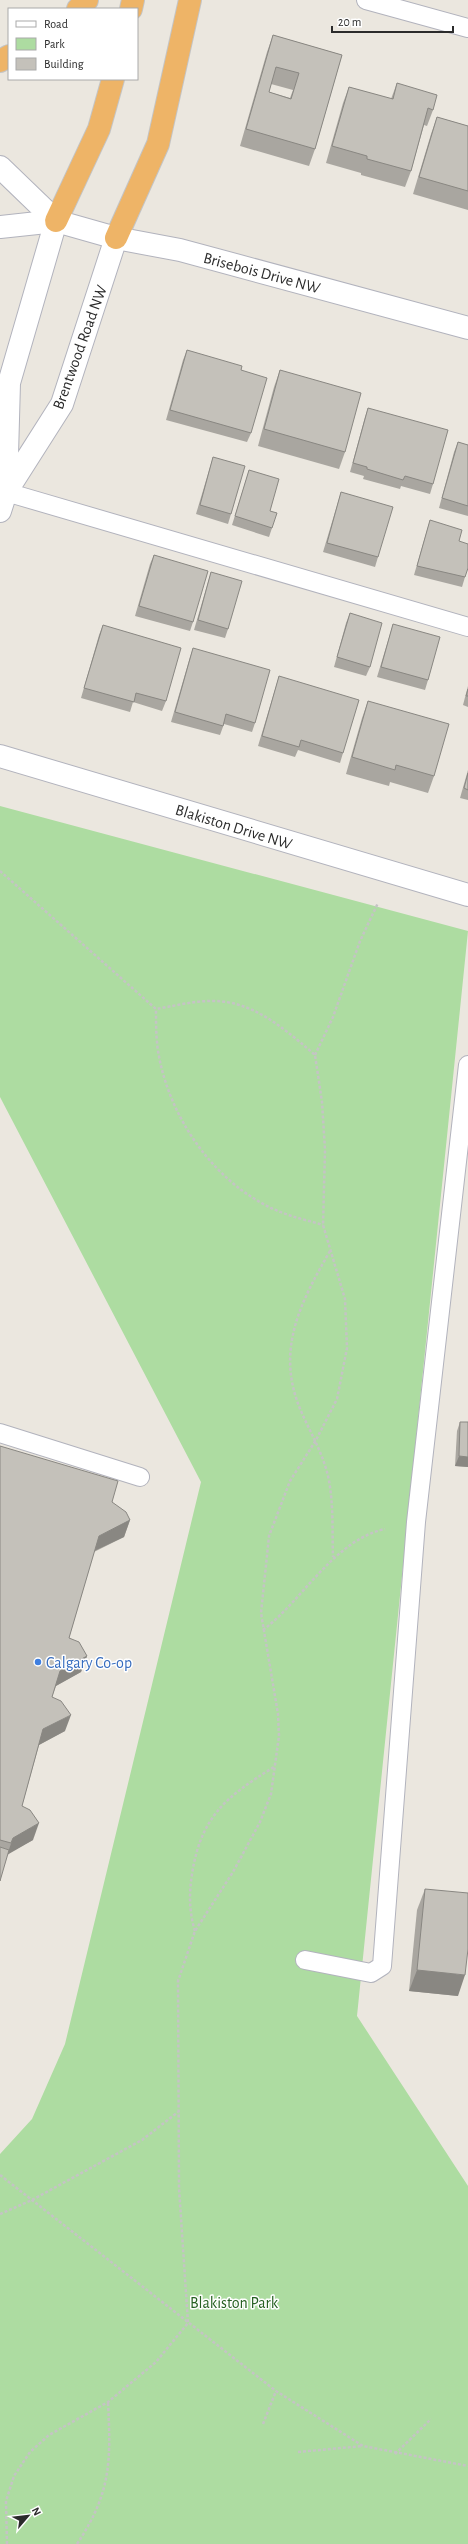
<svg xmlns="http://www.w3.org/2000/svg" width="468" height="2544" viewBox="0 0 468 2544" font-family="'Alegreya Sans',sans-serif">
  <rect width="100%" height="100%" fill="#ebe7df"/>
  <polygon fill="#addca1" points="0,806 468,931 357,2016 468,2186 468,2544 0,2544 0,2154 32,2119 65,2044 201,1482 0,1097"/>
  <g fill="none" stroke-linecap="round" stroke-linejoin="round">
    <defs>
      <g id="service">
        <polyline points="366,0 468,28"/>
        <polyline points="6,492 468,627"/>
        <polyline points="0,1433 140,1477"/>
        <polyline points="305,1960 371,1973 382,1966 416,1522 468,1065"/>
      </g>
      <polyline id="minor" points="0,756 468,895"/>
      <g id="tertiary">
        <polyline points="0,167 56,221"/>
        <polyline points="0,227 56,221 116,238 180,250 468,328"/>
        <polyline points="6,491 9,383 56,221"/>
        <polyline points="0,511 6,492 62,404 116,238"/>
      </g>
      <g id="motorway">
        <polyline points="78,9 87,0"/>
        <polyline points="131,9 133,0"/>
        <polyline points="0,61 9,56"/>
        <polyline points="56,221 99,129 113,79"/>
        <polyline points="116,238 158,144 190,0"/>
      </g>
    </defs>
    <use href="#service" stroke="#b2b3bd" stroke-width="20"/>
    <use href="#minor" stroke="#b2b3bd" stroke-width="24"/>
    <use href="#tertiary" stroke="#b2b3bd" stroke-width="24"/>
    <use href="#motorway" stroke="#c4c4c4" stroke-width="24"/>
    <g stroke="#c4c4c4" stroke-width="2.5" stroke-dasharray="3 2" stroke-linecap="butt">
      <path d="M0 871 156 1009C156 1023 156 1037 158 1051 169 1119 217 1188 283 1213 296 1218 310 1221 323 1225"/>
      <polyline points="315,1055 333,1017 360,941 378,903"/>
      <path d="M330 1251C300 1303 275 1351 301 1411 310 1432 321 1450 327 1472 334 1499 332 1529 333 1557"/>
      <path d="M263 1630C303 1600 334 1540 385 1529"/>
      <path d="M195 1931C189 1912 189 1893 192 1874 201 1816 227 1796 274 1767"/>
      <polyline points="0,2175 276,2391 363,2446 468,2466"/>
      <polyline points="0,2214 32,2200 142,2140 178,2112"/>
      <polyline points="263,2424 276,2391"/>
      <polyline points="298,2452 363,2446"/>
      <polyline points="395,2454 431,2419"/>
      <path d="M7 2544 6 2501 14 2476 30 2452 49 2435 108 2402 156 2362 188 2323 179 2188 178 1981 195 1931 233 1872 260 1822 271 1794 279 1736 278 1714 261 1613 269 1536 290 1481 316 1440 337 1399 347 1348 345 1299 323 1225 325 1150 322 1102 315 1055C285 1029 252 1000 211 1001 193 1001 174 1006 156 1009"/>
      <path d="M77 2544C111 2493 111 2462 108 2402"/>
    </g>
    <use href="#service" stroke="#fff" stroke-width="18"/>
    <use href="#minor" stroke="#fff" stroke-width="22"/>
    <use href="#tertiary" stroke="#fff" stroke-width="22"/>
    <use href="#motorway" stroke="#eeb467" stroke-width="22"/>
  </g>
  <g fill="#a9a6a0" fill-rule="evenodd">
    <path d="M273 35 342 55 315 149 309 166 240 146 267 52ZM271 84 293 90 290 98 269 92Z"/>
    <polygon points="397,83 433,110 427,126 424,125 411,171 405,187 361,175 361,173 326,163 343,103 349,87 391,99"/>
    <polygon points="437,117 468,126 468,210 413,194 431,134"/>
    <polygon points="187,350 241,370 251,433 247,442 166,420 183,360"/>
    <polygon points="280,370 345,452 339,469 258,446 274,387"/>
    <polygon points="368,408 433,484 430,494 401,486 400,489 363,479 364,476 350,472 365,417"/>
    <polygon points="458,442 468,445 468,516 439,508 454,452"/>
    <polygon points="213,457 231,514 228,524 196,514 210,467"/>
    <polygon points="249,470 270,511 272,528 269,537 232,525"/>
    <polygon points="341,492 378,557 375,567 323,552"/>
    <polygon points="430,520 459,541 465,577 462,587 414,575 427,530"/>
    <polygon points="154,555 193,622 190,631 135,616 150,564"/>
    <polygon points="211,572 228,629 225,638 194,630 208,582"/>
    <polygon points="350,613 370,667 366,676 334,667 346,623"/>
    <polygon points="393,624 428,680 425,690 377,677 390,634"/>
    <polygon points="103,625 166,701 162,711 133,702 130,712 81,698 99,635"/>
    <polygon points="193,648 255,723 252,732 224,724 220,735 171,722 190,657"/>
    <polygon points="279,676 343,753 340,763 298,750 295,757 258,746"/>
    <polygon points="468,686 468,707 463,705"/>
    <polygon points="368,701 434,776 428,793 390,782 389,786 346,774 362,718"/>
    <polygon points="468,770 468,800 460,798"/>
    <polygon points="460,1422 468,1467 455,1466 457,1431"/>
    <polygon points="0,1446 112,1502 130,1520 124,1537 94,1552 69,1638 87,1656 81,1672 56,1686 52,1697 65,1731 39,1745 22,1806 33,1840 7,1854 0,1881"/>
    <polygon points="425,1889 458,1996 409,1991 417,1910"/>
  </g>
  <g fill="#898782">
    <polygon points="459,1456 468,1457 468,1467 455,1466"/>
    <polygon points="130,1520 124,1537 92,1552 99,1536"/>
    <polygon points="87,1656 81,1672 54,1687 60,1671"/>
    <polygon points="71,1715 65,1731 37,1746 43,1729"/>
    <polygon points="39,1823 33,1840 7,1855 13,1838"/>
    <polygon points="417,1970 465,1975 458,1996 409,1991"/>
  </g>
  <g fill="#c4c1ba" stroke="#898782" fill-rule="evenodd">
    <path d="M273 35 342 55 315 149 246 129ZM276 67 299 73 291 99 269 92Z"/>
    <polygon points="397,83 437,95 433,110 428,108 411,171 367,159 367,156 332,146 349,87 393,99"/>
    <polygon points="437,117 468,126 468,191 419,177"/>
    <polygon points="187,350 242,366 241,370 267,378 251,433 170,410"/>
    <polygon points="280,370 361,393 345,452 264,429"/>
    <polygon points="368,408 448,430 433,484 405,476 403,480 367,469 367,467 353,463"/>
    <polygon points="458,442 468,445 468,506 442,498"/>
    <polygon points="213,457 245,466 231,514 200,505"/>
    <polygon points="249,470 279,479 270,511 277,513 272,528 235,516"/>
    <polygon points="341,492 393,507 378,557 327,543"/>
    <polygon points="430,520 462,530 459,541 468,544 468,568 465,577 417,566"/>
    <polygon points="154,555 208,571 193,622 139,606"/>
    <polygon points="211,572 242,581 228,629 198,620"/>
    <polygon points="350,613 382,623 370,667 337,657"/>
    <polygon points="393,624 440,637 428,680 381,667"/>
    <polygon points="103,625 181,648 166,701 136,693 134,702 84,688"/>
    <polygon points="193,648 270,670 255,723 226,714 223,726 175,712"/>
    <polygon points="279,676 359,700 343,753 301,740 299,747 262,736"/>
    <polygon points="468,689 468,696 466,696"/>
    <polygon points="368,701 449,724 434,776 396,765 395,770 352,757"/>
    <polygon points="468,773 468,790 464,788"/>
    <polygon points="460,1422 468,1422 468,1457 459,1456"/>
    <polygon points="0,1446 118,1481 112,1502 126,1512 130,1520 99,1536 69,1638 79,1642 87,1656 60,1671 52,1697 61,1701 71,1715 43,1729 22,1806 30,1810 39,1823 13,1838 11,1843 0,1840"/>
    <polygon points="0,1847 9,1850 0,1881"/>
    <polygon points="425,1889 468,1893 468,1949 465,1975 417,1970"/>
  </g>
  <circle fill="#3f7fe0" stroke="#fff" stroke-width="1.5" cx="38" cy="1662" r="4"/>
  <g text-anchor="middle" stroke-width="3" stroke-linejoin="round" paint-order="stroke">
    <g font-size="16" fill="#2b2b2b" stroke="#fff">
      <text transform="translate(262 272) rotate(15)" y="6">Brisebois Drive NW</text>
      <text transform="translate(79 347) rotate(-70)" y="6">Brentwood Road NW</text>
      <text transform="translate(234 826) rotate(17)" y="6">Blakiston Drive NW</text>
    </g>
    <g font-size="16" fill="#366cbe" stroke="#fff" text-anchor="start">
      <text x="46" y="1668">Calgary Co-op</text>
    </g>
    <g font-size="16" fill="#266122" stroke="#fff">
      <text x="234" y="2308">Blakiston Park</text>
    </g>
  </g>
  <rect x="8" y="8" width="130" height="72" fill="#ffffff" stroke="#aaaaaa"/>
  <rect x="16" y="21" width="20" height="6" fill="#ffffff" stroke="#aaaaaa"/>
  <text x="44" y="28" font-size="12" fill="#2b2b2b">Road</text>
  <rect x="16" y="38" width="20" height="12" fill="#addca1" stroke="#aaaaaa"/>
  <text x="44" y="48" font-size="12" fill="#2b2b2b">Park</text>
  <rect x="16" y="58" width="20" height="12" fill="#c4c1ba" stroke="#aaaaaa"/>
  <text x="44" y="68" font-size="12" fill="#2b2b2b">Building</text>
  <g transform="translate(28 2516) rotate(62)" stroke="#ffffff" stroke-width="3" paint-order="stroke">
  <path d="M0-3L7 15L0 10L-7 15Z" fill="#2b2b2b"/>
  <text y="-6" font-size="11" font-weight="bold" text-anchor="middle" fill="#2b2b2b">N</text>
  </g>
  <path d="M332 26v6h121v-6" fill="none" stroke="#2b2b2b" stroke-width="2"/>
  <text x="338" y="26" font-size="12" fill="#2b2b2b" stroke="#ffffff" stroke-width="3" paint-order="stroke">20 m</text>
</svg>
